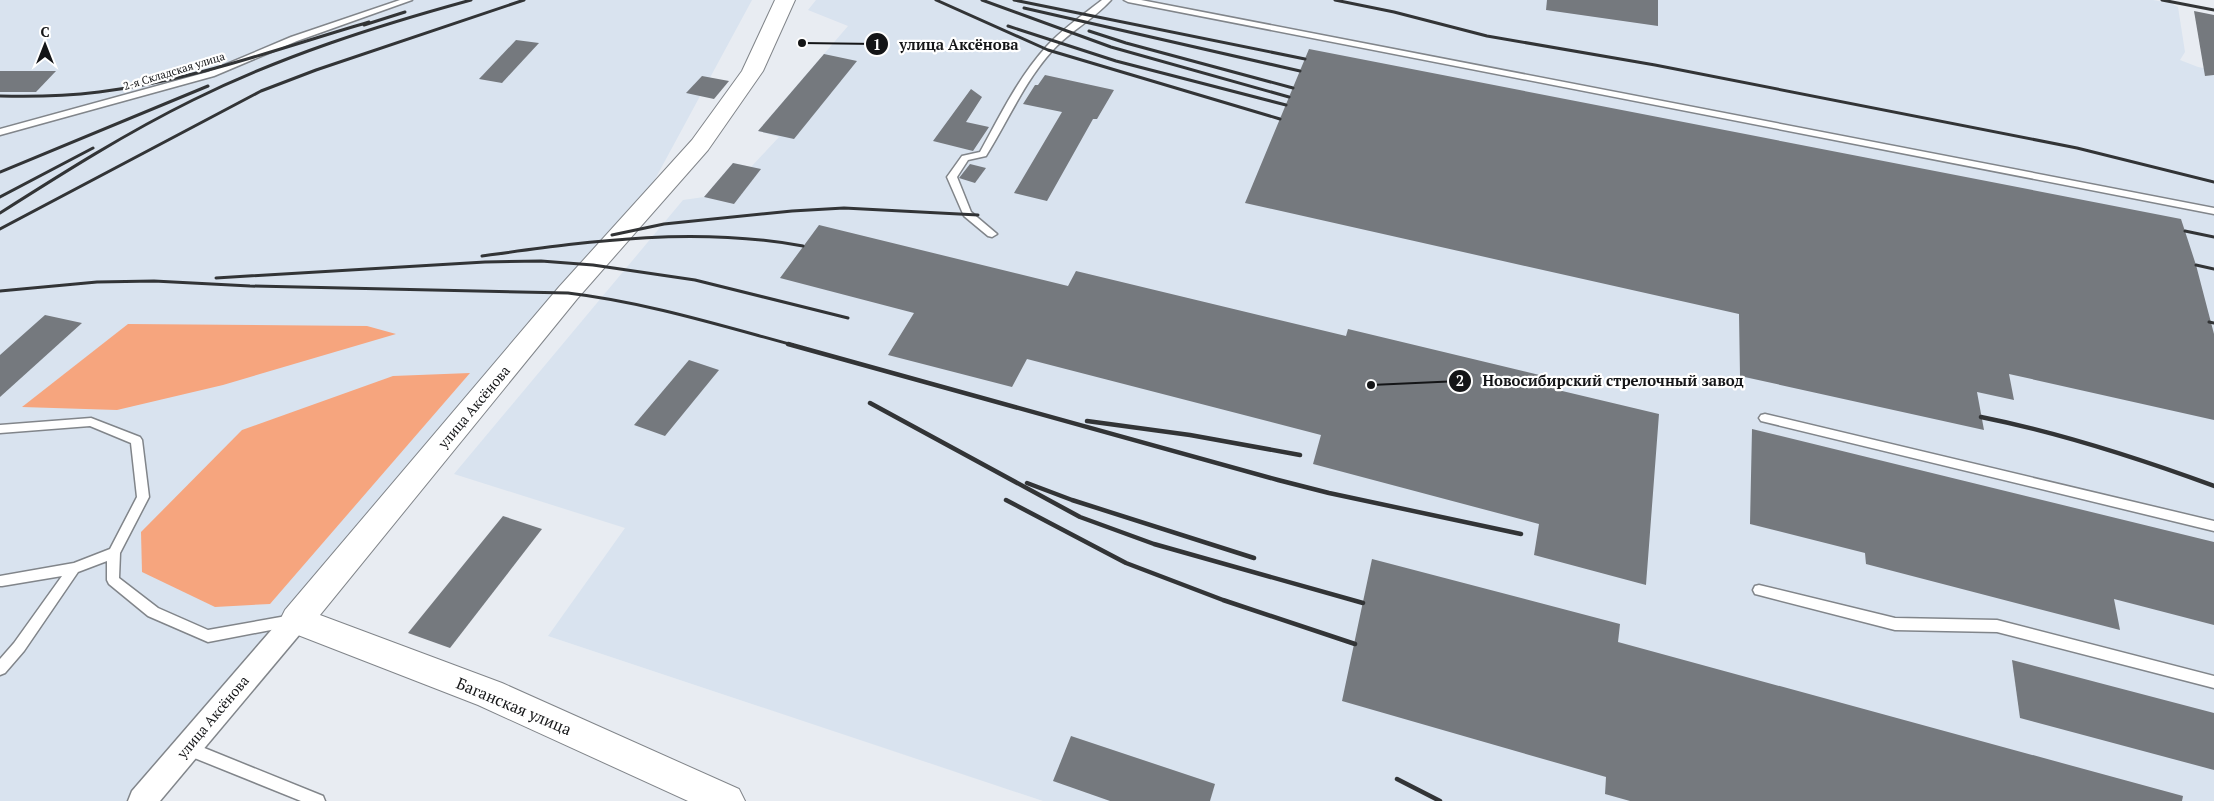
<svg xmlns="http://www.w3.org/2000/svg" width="2214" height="801" viewBox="0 0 2214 801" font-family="'PT Serif',serif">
  <rect width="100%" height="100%" fill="#e8ecf2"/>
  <g fill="#d9e3ef">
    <polygon points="0,0 752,0 653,183 311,582 132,801 0,801"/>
    <polygon points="816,0 2153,0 2171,3 2178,7 2185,52 2180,60 2198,67 2214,70 2214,801 1043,801 548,636 625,528 454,474 683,200 704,197 733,163 751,167 779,137 758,131 848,26 808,10"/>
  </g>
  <g fill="#f6a57e">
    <polygon points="128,324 367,326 396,334 223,385 117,410 22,407"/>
    <polygon points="470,373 270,604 215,607 142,572 141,532 242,430 393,376"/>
  </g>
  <g fill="#75797e">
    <polygon points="1547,0 1658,0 1658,26 1546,10"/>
    <polygon points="2194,11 2214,15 2214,75 2205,76"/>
    <polygon points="516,40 539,43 502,83 479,79"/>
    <polygon points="1309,49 2181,219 2196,265 2214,334 2214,420 2009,374 2014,400 1977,392 1984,430 1740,376 1739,314 1245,203"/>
    <polygon points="824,54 857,61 794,139 758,131"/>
    <polygon points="0,71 56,71 36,92 0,92"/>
    <polygon points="1045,75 1114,90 1097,119 1093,119 1047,201 1014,193 1062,112 1023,104 1035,85 1038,85"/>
    <polygon points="702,76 729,81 714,99 686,93"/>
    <polygon points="971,89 982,97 966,122 989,127 973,151 933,141"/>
    <polygon points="733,163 761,169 734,204 704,197"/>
    <polygon points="970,164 986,168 975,183 959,178"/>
    <polygon points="819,225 1068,286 1076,271 1346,336 1348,329 1560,380 1558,390 1659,414 1646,585 1534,555 1539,524 1313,464 1321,435 1027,359 1012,387 888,355 914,313 780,278"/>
    <polygon points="45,315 82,323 0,397 0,355"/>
    <polygon points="689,360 719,370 665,436 634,425"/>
    <polygon points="1752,429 2214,542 2214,625 2114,599 2120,630 1866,564 1865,553 1750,524"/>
    <polygon points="503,516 542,529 450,648 408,633"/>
    <polygon points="1372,559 1620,624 1618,642 2183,796 2182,801 1630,801 1605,794 1606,777 1342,701"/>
    <polygon points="2012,660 2214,713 2214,770 2020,718"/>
    <polygon points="1071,736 1215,784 1210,801 1110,801 1053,781"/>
  </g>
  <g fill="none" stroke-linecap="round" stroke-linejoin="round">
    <defs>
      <g id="service">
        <polygon points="400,0 412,0 297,41 214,76 0,135 0,129 208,72 291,37"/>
        <path d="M1102 0H1111C1094 19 1070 31 1052 51 1024 82 1008 121 986 156L968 160 957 177 971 212 997 234 992 237 988 236 964 216 947 177 962 156 980 152C1000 116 1018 78 1046 47 1062 29 1083 15 1102 0Z"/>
        <polygon points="1124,0 1141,0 2214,208 2214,214 1128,2"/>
        <polygon points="1765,414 2214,521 2214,531 1761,421 1759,418 1761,415"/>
        <polygon points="91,418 140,437 142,440 149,497 120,553 119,578 158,608 208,630 292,615 297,617 298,621 297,625 208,642 148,616 109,584 107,580 107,561 78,572 24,651 5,673 0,675 0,659 14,643 62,576 2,586 0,586 0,576 74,563 110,549 137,497 131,443 90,426 0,433 0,425"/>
        <polygon points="1759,585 1895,618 1997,620 2214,676 2214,688 1997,632 1895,630 1759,595 1755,594 1753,590 1755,586"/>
        <polygon points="187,741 323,796 325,801 301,801 182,753 180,748 182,743"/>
      </g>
      <polygon id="minor" points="296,609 305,612 309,620 305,628 160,801 128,801 132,791 287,612"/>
      <polygon id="tertiary" points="775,0 795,0 763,71 708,150 577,299 320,615 502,683 739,789 745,801 688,801 478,705 285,630 280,620 285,610 559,287 692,140 742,71"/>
    </defs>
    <use href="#service" stroke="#81858a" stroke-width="3"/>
    <use href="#minor" stroke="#81858a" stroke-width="3"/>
    <use href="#tertiary" stroke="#81858a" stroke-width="2"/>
    <use href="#service" fill="#fff" fill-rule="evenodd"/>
    <use href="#minor" fill="#fff" fill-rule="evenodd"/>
    <use href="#tertiary" fill="#fff" fill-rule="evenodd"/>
    <g stroke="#323436" stroke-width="3">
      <polyline points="936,0 1048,50 1280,119"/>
      <polyline points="982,0 1111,47 1289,97"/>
      <polyline points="1014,0 1305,59"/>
      <polyline points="1335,0 1394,12 1487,36 1655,65 2077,148 2214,182"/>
      <polyline points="2162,0 2214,10"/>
      <polyline points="1024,8 1300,71"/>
      <polyline points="364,25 405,12"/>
      <polyline points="1008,26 1116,61 1286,105"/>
      <polyline points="1089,31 1126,43 1293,88"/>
      <path d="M0 96C33 97 66 96 99 92 191 81 280 48 369 22"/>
      <polyline points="0,172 208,86"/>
      <polyline points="0,197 93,148"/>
      <path d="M0 213C63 173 126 133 193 100 282 56 376 26 471 0"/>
      <polyline points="0,229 261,91 316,70 524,0"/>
      <polyline points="2185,231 2214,237"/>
      <polyline points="612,235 664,224 792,211 844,208 978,215"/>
      <path d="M482 256C591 241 693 226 803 246"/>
      <polyline points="2196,265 2214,269"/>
      <polyline points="216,278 485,262 541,261 593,265 695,280 848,318"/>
      <path d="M0 291 97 282 154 281 250 286 568 293C644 302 719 325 793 345"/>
      <polyline points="2209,322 2214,323"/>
    </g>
    <g stroke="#323436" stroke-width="4.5">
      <polyline points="788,344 1278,480 1329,493 1521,534"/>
      <polyline points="870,403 1080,517 1154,544 1363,603"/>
      <path d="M1981 417C2061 433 2138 458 2214 486"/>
      <polyline points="1087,421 1190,435 1300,455"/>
      <polyline points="1027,483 1072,500 1254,558"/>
      <polyline points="1006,500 1126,563 1223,600 1355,644"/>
      <polyline points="1397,779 1440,801"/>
    </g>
  </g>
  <g text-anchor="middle" stroke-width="4.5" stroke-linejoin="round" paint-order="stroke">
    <g font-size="11" fill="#141517" stroke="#fff">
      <text transform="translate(174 71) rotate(-17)" y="4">2-я Складская улица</text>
    </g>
    <g font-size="14" fill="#141517" stroke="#fff">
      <text transform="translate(474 407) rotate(-50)" y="5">улица Аксёнова</text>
      <text transform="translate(213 717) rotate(-50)" y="5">улица Аксёнова</text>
    </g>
    <g font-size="16" fill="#141517" stroke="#fff">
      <text transform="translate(514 706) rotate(23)" y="6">Баганская улица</text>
    </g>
  </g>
  <path fill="none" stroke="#141517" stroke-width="2" d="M802 43L877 44M1371 385L1460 381"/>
  <g fill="#141517" stroke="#fff" stroke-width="2">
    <circle cx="802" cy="43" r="5"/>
    <circle cx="1371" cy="385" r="5"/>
    <circle cx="877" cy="44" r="12"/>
    <circle cx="1460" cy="381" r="12"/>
  </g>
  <g font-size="15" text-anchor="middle" font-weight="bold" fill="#fff">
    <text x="877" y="50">1</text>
    <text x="1460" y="386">2</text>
  </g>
  <g font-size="15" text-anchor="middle" font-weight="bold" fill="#141517" stroke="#fff" stroke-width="4.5" stroke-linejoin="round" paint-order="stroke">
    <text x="959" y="50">улица Аксёнова</text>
    <text x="1613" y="386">Новосибирский стрелочный завод</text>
  </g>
  <g transform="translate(45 45)" stroke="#ffffff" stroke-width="4" paint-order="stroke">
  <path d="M0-4L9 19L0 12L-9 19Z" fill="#141517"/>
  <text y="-8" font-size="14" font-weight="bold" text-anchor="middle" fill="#141517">С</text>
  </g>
</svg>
